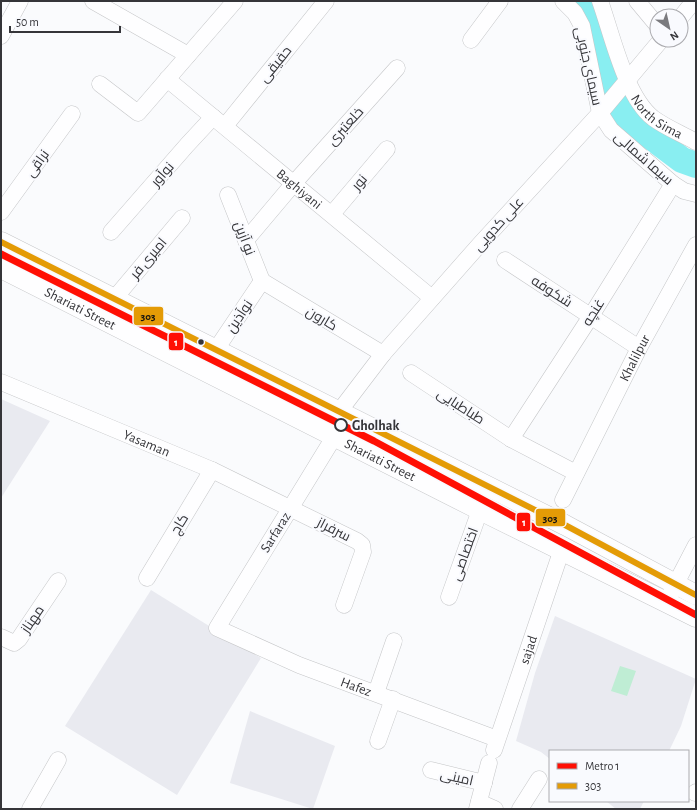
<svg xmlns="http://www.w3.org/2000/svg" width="697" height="810" viewBox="0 0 697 810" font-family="'Alegreya Sans',Cairo,sans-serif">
  <rect width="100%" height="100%" fill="#fafbfd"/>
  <g fill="#e9eaf0">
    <polygon points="1,399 50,421 1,498"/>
    <polygon points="151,590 261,658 177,795 65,726"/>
    <polygon points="555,616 696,679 681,726 669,751 550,751 550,759 541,752 516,741 535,673"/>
    <polygon points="250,711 335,746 313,809 230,783"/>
    <polygon points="606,801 644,801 640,809 616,809"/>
  </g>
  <polygon fill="#bfedd4" points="620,666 636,671 627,696 611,691"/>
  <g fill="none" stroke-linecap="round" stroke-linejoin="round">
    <polyline stroke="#89eef1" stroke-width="26" points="587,1 609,88 619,111 630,121 682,160 696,165"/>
    <defs>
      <g id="minor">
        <polyline points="93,1 188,55"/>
        <polyline points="563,1 575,13 582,26 600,113 611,130 673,184 684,191 696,194"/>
        <path id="s1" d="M600 1C612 34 625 96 653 118 665 127 682 134 696 142"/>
        <polyline points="637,1 657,25"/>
        <polyline points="681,17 694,1"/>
        <polyline points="1,36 20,1"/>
        <polyline points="471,40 500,1"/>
        <path id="s2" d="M167 79 432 298"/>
        <polyline points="100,84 138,113 235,1"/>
        <polyline points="225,126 326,1"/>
        <polyline points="228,195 262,281"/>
        <polyline points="1,212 72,114"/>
        <polyline points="332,214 387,149"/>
        <polyline points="111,232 187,145 213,117"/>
        <polyline points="246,240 294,183 397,68"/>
        <polyline points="505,260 639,348"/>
        <polyline points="262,281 383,354"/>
        <polyline points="114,299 182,218"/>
        <polyline points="215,351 262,281"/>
        <polyline points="411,373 511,439 576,473"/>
        <path id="s3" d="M1 382 212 470 357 541 362 545 363 552 344 605"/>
        <polyline points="338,413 383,354 480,244 600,113 661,40"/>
        <path id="s4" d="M334 437 217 628 299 665 497 739"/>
        <polyline points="511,439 591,316 673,184"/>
        <path id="s5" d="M563 500 639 348 696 245"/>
        <polyline points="147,578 212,470"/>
        <polyline points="670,595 696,545"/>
        <polyline points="449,597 480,510"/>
        <polyline points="1,637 14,643 19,639 58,581"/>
        <polyline points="376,693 394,641"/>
        <polyline points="378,741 393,699"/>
        <path id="s6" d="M494 750 562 549"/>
        <polyline points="431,770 484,783"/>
        <polyline points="695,793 696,792"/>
        <polyline points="479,802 495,809"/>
        <polyline points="30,809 58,760"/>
        <polyline points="477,809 489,763"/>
        <polyline points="520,809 539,779"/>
      </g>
      <g id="major">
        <polyline points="1,242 565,525 696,595"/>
        <path id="s7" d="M1 268 480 510 696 617"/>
      </g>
    </defs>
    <use href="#minor" stroke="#c5c6c8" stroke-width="17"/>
    <use href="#major" stroke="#c5c6c8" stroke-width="21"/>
    <use href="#minor" stroke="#fefeff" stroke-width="16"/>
    <use href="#major" stroke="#fefeff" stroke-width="20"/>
    <defs>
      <polyline id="bus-1" points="1,242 565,525 696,595"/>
    </defs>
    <use href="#bus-1" stroke="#f9fafe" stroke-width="9"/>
    <use href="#bus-1" stroke="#e49b06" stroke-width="6"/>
    <defs>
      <polyline id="metro-1" points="1,254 374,441 696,615"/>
    </defs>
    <use href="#metro-1" stroke="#f9fafe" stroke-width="10"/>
    <use href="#metro-1" stroke="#ff0f04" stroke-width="7"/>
  </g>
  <circle fill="#353539" stroke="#f9fafe" stroke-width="1.5" cx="201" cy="342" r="3.5"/>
  <circle fill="#f9fafe" stroke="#353539" stroke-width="2" cx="341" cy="425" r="6"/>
  <g text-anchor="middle" stroke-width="4" stroke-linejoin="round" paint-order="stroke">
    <g font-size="14" fill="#353539" stroke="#f9fafe">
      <text transform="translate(275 64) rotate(-51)" y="5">حقیقی</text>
      <text transform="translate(589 66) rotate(77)" y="5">سیمای جنوبی</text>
      <text dy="5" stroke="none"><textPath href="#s1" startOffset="132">North Sima</textPath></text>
      <text transform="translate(345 126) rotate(-48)" y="5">خلعتبری</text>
      <text transform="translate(644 158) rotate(41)" y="5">سیما شمالی</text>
      <text transform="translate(37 163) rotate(-54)" y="5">نراقی</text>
      <text transform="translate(162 174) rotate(-49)" y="5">نوآور</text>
      <text transform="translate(359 182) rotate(-50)" y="5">نور</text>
      <text dy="5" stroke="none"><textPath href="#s2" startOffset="172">Baghiyani</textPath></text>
      <text transform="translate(498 224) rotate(-48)" y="5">علی کدویی</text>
      <text transform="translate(245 238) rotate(69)" y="5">نو آزین</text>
      <text transform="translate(148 258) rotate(-50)" y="5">امیری فر</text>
      <text transform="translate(552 291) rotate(33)" y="5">شکوفه</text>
      <text dy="5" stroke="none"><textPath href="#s7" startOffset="89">Shariati Street</textPath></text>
      <text transform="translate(593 312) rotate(-58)" y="5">غنچه</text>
      <text transform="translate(239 316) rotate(-56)" y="5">نوآذین</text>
      <text transform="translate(322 318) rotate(31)" y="5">کارون</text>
      <text dy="5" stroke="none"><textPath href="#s5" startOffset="159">Khalilpur</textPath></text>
      <text transform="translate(461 406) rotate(33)" y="5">طباطبایی</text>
      <text dy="5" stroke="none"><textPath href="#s3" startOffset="158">Yasaman</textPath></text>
      <text dy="5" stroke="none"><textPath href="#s7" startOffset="425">Shariati Street</textPath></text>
      <text transform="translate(179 524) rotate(-59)" y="5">کاج</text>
      <text transform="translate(334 529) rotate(27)" y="5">سرفراز</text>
      <text transform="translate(275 532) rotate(-58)" y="5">Sarfaraz</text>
      <text transform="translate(464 554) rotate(-70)" y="5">اختصاصی</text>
      <text transform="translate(32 619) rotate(-56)" y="5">مهناز</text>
      <text dy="5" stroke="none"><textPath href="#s6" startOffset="106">sajad</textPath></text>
      <text dy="5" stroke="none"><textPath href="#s4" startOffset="375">Hafez</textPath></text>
      <text transform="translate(457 777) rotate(13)" y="5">امینی</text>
    </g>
    <g font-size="14" font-weight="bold" fill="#353539" stroke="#f9fafe" text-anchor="start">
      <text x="352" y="430">Gholhak</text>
    </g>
  </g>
  <g stroke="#f9fafe" stroke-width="1.5">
    <rect x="133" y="306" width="31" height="20" rx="4" fill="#e49b06"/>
    <rect x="168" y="332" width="16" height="19" rx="4" fill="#ff0f04"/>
    <rect x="535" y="508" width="31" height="19" rx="4" fill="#e49b06"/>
    <rect x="516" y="512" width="15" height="20" rx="4" fill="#ff0f04"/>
  </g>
  <g font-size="11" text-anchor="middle" font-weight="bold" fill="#fff">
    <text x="176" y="346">1</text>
    <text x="524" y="526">1</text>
  </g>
  <g font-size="11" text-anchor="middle" font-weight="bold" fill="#111">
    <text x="148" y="320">303</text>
    <text x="550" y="522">303</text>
  </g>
  <rect width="697" height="810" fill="none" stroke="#353539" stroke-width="4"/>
  <rect x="549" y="750" width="140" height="52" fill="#f9fafe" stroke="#ababaf"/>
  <rect x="557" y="763" width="20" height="6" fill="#ff0f04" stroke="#ababaf"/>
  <text x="585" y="770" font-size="12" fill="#353539">Metro 1</text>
  <rect x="557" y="783" width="20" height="6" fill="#e49b06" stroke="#ababaf"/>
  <text x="585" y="790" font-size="12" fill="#353539">303</text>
  <g transform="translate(669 28) rotate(146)"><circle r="19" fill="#f9fafe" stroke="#ababaf"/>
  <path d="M0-3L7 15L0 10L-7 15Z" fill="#7a7a7e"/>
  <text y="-6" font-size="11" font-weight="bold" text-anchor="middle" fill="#353539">N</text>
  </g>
  <path d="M10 26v6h110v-6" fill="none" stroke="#353539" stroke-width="2"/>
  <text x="16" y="26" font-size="12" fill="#353539" stroke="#f9fafe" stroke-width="3" paint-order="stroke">50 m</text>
</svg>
